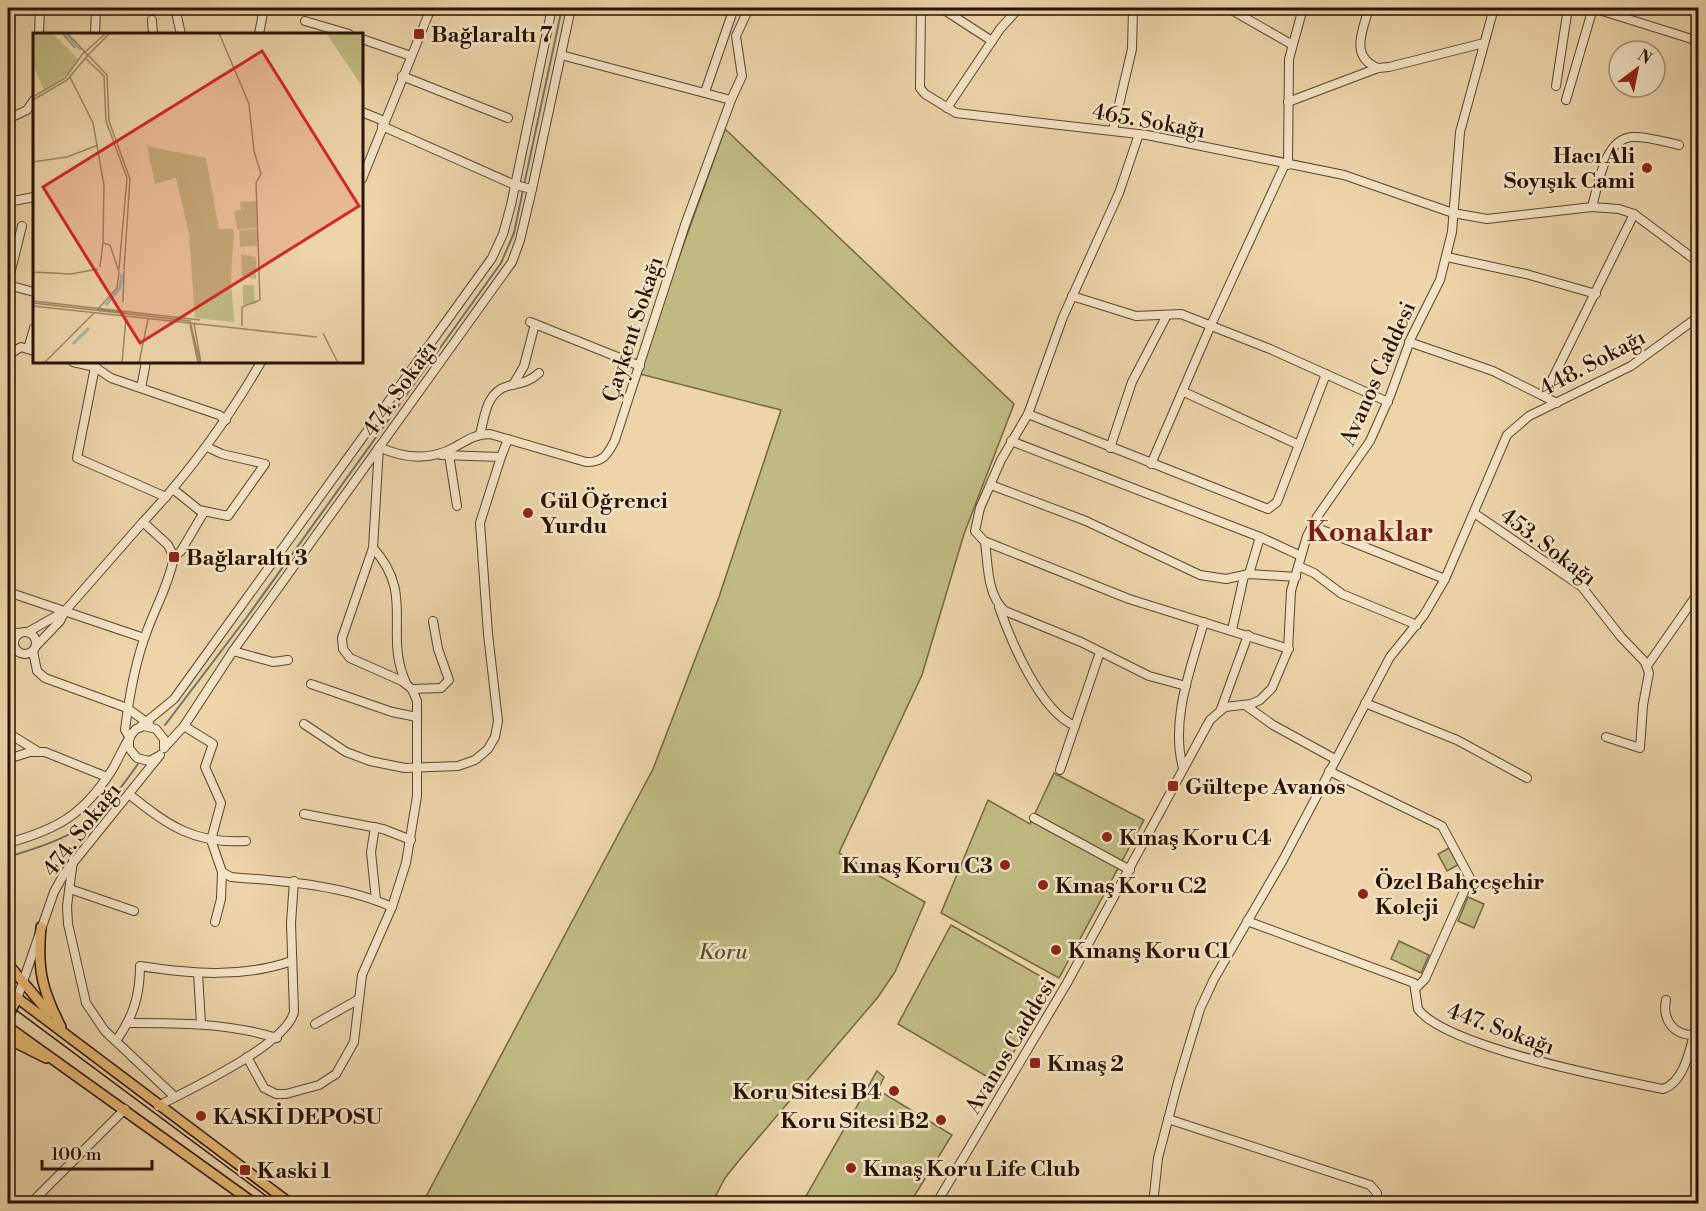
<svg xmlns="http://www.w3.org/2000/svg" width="1706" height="1211" viewBox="0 0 1706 1211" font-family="'Libre Bodoni',serif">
  <rect width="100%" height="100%" fill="#edd5a9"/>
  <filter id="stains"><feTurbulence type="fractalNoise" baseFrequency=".00333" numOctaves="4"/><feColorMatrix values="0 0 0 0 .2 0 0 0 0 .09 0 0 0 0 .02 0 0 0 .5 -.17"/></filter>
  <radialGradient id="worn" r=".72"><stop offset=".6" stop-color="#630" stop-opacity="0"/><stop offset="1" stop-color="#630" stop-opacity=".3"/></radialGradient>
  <g fill="#c0bb83" stroke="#746642" stroke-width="1.5">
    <polygon points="725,129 1014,404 964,534 922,675 839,853 925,902 895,972 878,997 741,1158 725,1178 712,1203 422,1204 653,769 719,597 781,410 640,374 669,285"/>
    <polygon points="1054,773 1144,820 1059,978 941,913 988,800 1030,824"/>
    <polygon points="1449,848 1458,865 1447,871 1438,854"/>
    <polygon points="1468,897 1484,904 1474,928 1458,921"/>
    <polygon points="951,925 1054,984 996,1082 898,1024"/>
    <polygon points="1399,941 1429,955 1421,973 1391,959"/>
    <polygon points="877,1071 884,1077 878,1090 952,1135 910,1203 815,1203 805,1198"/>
  </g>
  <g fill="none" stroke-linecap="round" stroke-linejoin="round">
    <g stroke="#6c7668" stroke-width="2">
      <polyline points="524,185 562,8"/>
      <polyline points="165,725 247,617 501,263 514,233 523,190"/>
      <path d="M8 857C80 835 94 826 138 764"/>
    </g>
    <defs>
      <g id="minor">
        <polyline points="175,8 181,34"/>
        <polyline points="510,8 515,9"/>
        <polyline points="921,8 920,88 925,94 956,113 1147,135 1344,175 1453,213 1487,219 1592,207 1619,209 1634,214 1698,262"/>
        <polyline points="941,8 992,41"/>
        <polyline points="1151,8 1162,10"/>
        <polyline points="1228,8 1291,44"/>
        <path d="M1369 8C1363 29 1349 57 1378 68"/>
        <polyline points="1593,8 1698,41"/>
        <polyline points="152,20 153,34"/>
        <polyline points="305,21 349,34"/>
        <polyline points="8,27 10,8"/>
        <polyline points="39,34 40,8"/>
        <polyline points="95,34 96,8"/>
        <polyline points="259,34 264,8"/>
        <polyline points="362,39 411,56"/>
        <polyline points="402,76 508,118"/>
        <polyline points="1556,86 1568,8"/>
        <polyline points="705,92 734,8"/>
        <polyline points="731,100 742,76 736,36 749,8"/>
        <polyline points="1566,100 1593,8"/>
        <polyline points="1288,102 1378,68 1389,67 1484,43"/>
        <polyline points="947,108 1000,29 1019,8"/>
        <polyline points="362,112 384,121"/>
        <polyline points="8,119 27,110 34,100"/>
        <polyline points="382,126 515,185 532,189"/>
        <polyline points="1113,130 1132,49 1133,8"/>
        <polyline points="1139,134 1119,193 1063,317 1028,414 1001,460 980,508 975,531 984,541 1129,599 1289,649"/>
        <polyline points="1288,165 1289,59 1303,8"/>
        <polyline points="362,179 431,8"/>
        <polyline points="8,202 34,197"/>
        <path d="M1592 207C1598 186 1604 139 1632 137 1647 136 1665 142 1679 145"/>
        <polyline points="1447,257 1526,274 1596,294"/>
        <polyline points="8,282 22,226"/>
        <polyline points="8,285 34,292"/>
        <polyline points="1072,296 1136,316 1181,314 1270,349 1388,402"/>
        <polyline points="530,322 640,366"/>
        <polyline points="1409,342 1493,371 1557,403"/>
        <polyline points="28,349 34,328"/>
        <polyline points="8,362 10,354 21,347 34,351"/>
        <polyline points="73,362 95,367 96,362"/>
        <polyline points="513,385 524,366 535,324"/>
        <polyline points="141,388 146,362"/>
        <polyline points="1184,392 1299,445"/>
        <polyline points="1544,396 1634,214"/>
        <polyline points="1028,414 1268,509 1277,502 1326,374"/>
        <path d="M480 434C485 416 486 392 508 386 520 383 530 382 539 373"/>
        <polyline points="1011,441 1260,537 1301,556"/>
        <polyline points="1110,448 1132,382 1167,315"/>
        <polyline points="441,455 501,457 508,439"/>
        <polyline points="449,455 457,506"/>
        <polyline points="1151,464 1211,325 1285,164"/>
        <polyline points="991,485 1086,521 1200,575 1226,579 1249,574 1296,577"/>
        <polyline points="173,489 199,510 228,516 265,464 222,454 207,447"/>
        <polyline points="166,497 77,458 95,367 111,378 219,415 226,420"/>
        <polyline points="1474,513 1582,587 1621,637 1645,662 1649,673 1643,705 1640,748 1606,737"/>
        <polyline points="1312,526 1445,579"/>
        <path d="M985 542C988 564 987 596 1005 611L1081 642 1149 676 1186 686"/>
        <path d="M373 548C416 595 383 632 406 683"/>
        <polyline points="174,557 181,551 204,512"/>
        <polyline points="1298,566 1314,573 1342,594 1417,625"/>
        <polyline points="1249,574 1260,537"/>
        <polyline points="8,592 144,638"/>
        <path d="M999 607C1011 641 1040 711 1075 726"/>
        <polyline points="1232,630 1244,576"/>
        <polyline points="8,632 20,633"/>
        <polyline points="28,632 65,611"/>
        <circle cx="25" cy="643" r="11"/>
        <polyline points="36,646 60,621 65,611 143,522"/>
        <polyline points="33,651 37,671 45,678 127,708 149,724"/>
        <polyline points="233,651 273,662 288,660"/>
        <polyline points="1647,666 1698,593"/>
        <polyline points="311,684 392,712 417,717"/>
        <polyline points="412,689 441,688 449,680 438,649 433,621"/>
        <polyline points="1365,703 1457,740 1527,778"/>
        <polyline points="1245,705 1273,725 1335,759"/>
        <polyline points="1221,709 1248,635"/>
        <polyline points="304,724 346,752 370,761 405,768 458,766 475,760 488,749 495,737 498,721 488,634 480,523 501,457"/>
        <path d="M184 726 213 744 205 767 221 803 211 840 222 872 231 877C285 881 342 885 392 907"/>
        <polyline points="140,727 174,699 492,258 503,234 511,205 552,8"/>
        <polyline points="8,733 37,751"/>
        <path d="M130 738 125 730C129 697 135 662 147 631 156 606 169 584 174 557L168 545 143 522C189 473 227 421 261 362"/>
        <polyline points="129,740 129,748 137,758 149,761 157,757"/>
        <polyline points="164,748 184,726 233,651 512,262 520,240 532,189 571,8"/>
        <polyline points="8,759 30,752 45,752 107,777"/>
        <path d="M1183 768C1170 720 1191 668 1204 622"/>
        <polyline points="1060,770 1100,652"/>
        <polyline points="1329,771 1442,826 1470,878 1425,979 1416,988"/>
        <path d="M130 795C169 826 194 844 246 841"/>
        <polyline points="304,814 383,829 411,840"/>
        <polyline points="1034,818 1130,870"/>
        <polyline points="375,827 371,852 376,900"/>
        <path d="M8 843C58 829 83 815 112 770 120 757 126 739 136 729L144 726 156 729 164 739V748"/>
        <polyline points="73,861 67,906 68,924 86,1003 105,1031 175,1097"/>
        <polyline points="70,889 134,911"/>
        <path d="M1247 921 1414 983 1418 1009C1446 1047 1613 1079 1663 1089 1687 1081 1691 1041 1698 1020"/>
        <polyline points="215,922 221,899 222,872"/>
        <polyline points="198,973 201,1024"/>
        <polyline points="17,999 54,892 64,874 160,755"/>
        <path d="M1666 1000C1662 1019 1673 1035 1693 1035"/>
        <path d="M128 1023C179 1023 228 1023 277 1038"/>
        <polyline points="315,1024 359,999"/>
        <path d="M116 1041C133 1017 140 996 140 966 191 974 243 978 292 961"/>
        <path d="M247 1057 264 1088 276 1094H286L319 1085 336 1074 354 1042 362 975 392 907 406 863 417 796V701L412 689 402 681 350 658 343 649 342 638 373 548 379 447C405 459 430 461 455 447 467 440 476 434 490 434L586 462C603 463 608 454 615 440L685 225 731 100 561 55"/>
        <path d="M158 1106C190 1089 286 1045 294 1012L291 923 294 881"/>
        <polyline points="1168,1119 1370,1185 1377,1193 1377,1204"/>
        <polyline points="30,1204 125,1109"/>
        <polyline points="936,1204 1067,983 1210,720 1225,707 1251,704 1260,700 1272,688 1288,650 1291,591 1307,536 1317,517 1370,441 1390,396 1411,338 1440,280 1452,232 1460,132 1494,8"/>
        <polyline points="1153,1204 1158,1158 1178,1082 1200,1009 1214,979 1283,860 1390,657 1424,615 1445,579 1507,435 1529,416 1631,366 1698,317"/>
      </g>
      <g id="major">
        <path d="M41 927C37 969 42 990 61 1027"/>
        <polyline points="8,964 49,1013"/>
        <polyline points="8,991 291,1204"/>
        <polyline points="8,1016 17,999"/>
        <polyline points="8,1027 255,1204"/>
        <polyline points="8,1039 46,1058"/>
      </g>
    </defs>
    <use href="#minor" stroke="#59432b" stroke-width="10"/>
    <use href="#major" stroke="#281201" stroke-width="12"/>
    <use href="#minor" stroke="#f3e4c7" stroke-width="8"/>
    <use href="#major" stroke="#e6ba74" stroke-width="9"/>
    <polyline stroke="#281201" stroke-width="1.5" points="8,1004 277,1204"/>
  </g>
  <g fill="#8f2418" stroke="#f3e4c7" stroke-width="2">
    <rect x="413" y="28" width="12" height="12" rx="3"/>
    <circle cx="1647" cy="168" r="6"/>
    <circle cx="528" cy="513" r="6"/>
    <rect x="168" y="551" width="12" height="12" rx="3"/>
    <rect x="1167" y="780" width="12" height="12" rx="3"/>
    <circle cx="1107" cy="837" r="6"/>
    <circle cx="1005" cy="865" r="6"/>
    <circle cx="1043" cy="885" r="6"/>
    <circle cx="1363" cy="894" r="6"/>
    <circle cx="1056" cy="950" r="6"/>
    <rect x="1029" y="1057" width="12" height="12" rx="3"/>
    <circle cx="894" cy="1091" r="6"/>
    <circle cx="201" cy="1116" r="6"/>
    <circle cx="941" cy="1120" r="6"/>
    <circle cx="851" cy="1168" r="6"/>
    <rect x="239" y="1164" width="12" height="12" rx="3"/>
  </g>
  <g text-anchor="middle" stroke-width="5" stroke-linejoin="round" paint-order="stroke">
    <g font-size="22" font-weight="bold" fill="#281201" stroke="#f3e4c7" text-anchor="start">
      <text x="431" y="42">Bağlaraltı 7</text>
      <text x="1635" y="163" text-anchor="end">Hacı Ali<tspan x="1635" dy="25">Soyışık Cami</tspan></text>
      <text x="540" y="508">Gül Öğrenci<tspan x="540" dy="25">Yurdu</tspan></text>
      <text x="186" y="565">Bağlaraltı 3</text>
      <text x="1185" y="794">Gültepe Avanos</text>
      <text x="1119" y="845">Kınaş Koru C4</text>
      <text x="993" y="873" text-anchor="end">Kınaş Koru C3</text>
      <text x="1375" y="889">Özel Bahçeşehir<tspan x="1375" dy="25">Koleji</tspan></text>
      <text x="1055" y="893">Kınaş Koru C2</text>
      <text x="1068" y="958">Kınanş Koru C1</text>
      <text x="1047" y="1071">Kınaş 2</text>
      <text x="882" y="1099" text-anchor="end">Koru Sitesi B4</text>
      <text x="213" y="1124">KASKİ DEPOSU</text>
      <text x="929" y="1128" text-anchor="end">Koru Sitesi B2</text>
      <text x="863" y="1176">Kınaş Koru Life Club</text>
      <text x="257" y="1178">Kaski 1</text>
    </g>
    <g font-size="22" fill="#281201" stroke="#f3e4c7">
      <text transform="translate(1149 120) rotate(10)" y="8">465. Sokağı</text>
      <text transform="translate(632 329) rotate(-72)" y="8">Çaykent Sokağı</text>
      <text transform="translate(1592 362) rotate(-28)" y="8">448. Sokağı</text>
      <text transform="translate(1377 373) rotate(-66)" y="8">Avanos Caddesi</text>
      <text transform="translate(399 388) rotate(-55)" y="8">474. Sokağı</text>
      <text transform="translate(1549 546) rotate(37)" y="8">453. Sokağı</text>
      <text transform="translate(81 829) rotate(-52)" y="8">474. Sokağı</text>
      <text transform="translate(1501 1028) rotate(20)" y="8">447. Sokağı</text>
      <text transform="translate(1010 1045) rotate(-59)" y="8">Avanos Caddesi</text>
    </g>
    <g font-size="22" font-style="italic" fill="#5d4d2e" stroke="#f3e4c7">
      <text x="723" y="959">Koru</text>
    </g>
    <g font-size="28" font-weight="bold" fill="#7a1f14" stroke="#f3e4c7">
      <text x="1370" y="541">Konaklar</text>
    </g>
  </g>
  <g transform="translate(33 33)">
    <rect width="330" height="330" fill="#edd5a9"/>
    <path d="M0 0H19L45 26 34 41 11 57 0 33ZM293 0H330V58L327 50ZM114 113 173 125 186 196H201L198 247 201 289 162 285 156 201 143 145 122 151ZM223 168 224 195 204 196 201 178 208 177 207 169ZM224 196 225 213 207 214 206 197ZM208 221 223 224V246L209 243ZM210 252H221L222 271 210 272Z" fill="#c0bb83"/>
    <path fill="none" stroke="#9ab8ad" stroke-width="3" d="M32 0 48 17M73 272 87 255 89 241M40 311 56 295"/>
    <path fill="none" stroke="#9e8766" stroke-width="1.5" d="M29 0 42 15M34 0 52 19 73 0M77 0 55 22 74 42 76 88 97 146 91 237M186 0 216 71 221 118 228 141 223 150 227 267 209 274V293M52 25 71 43 73 88 94 145 86 236M37 44 60 90 71 152 70 210 77 212 86 239M0 64 32 45 51 19 55 22 34 47 0 67M0 129 34 124 65 112M67 234 70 210M0 239 38 241 65 236M0 268 167 287M90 269 91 238M0 270 157 288 167 330M0 273 284 304M65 276 84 255 86 239M64 277 93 279M161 290 168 330M157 291 165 330M290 300 305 330M11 330 61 280M89 330 93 285M106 330 115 286"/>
    <path fill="#d62828" fill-opacity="0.15" stroke="#d62828" stroke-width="3" d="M229 18 326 173 107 310 10 154Z"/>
    <rect width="330" height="330" fill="none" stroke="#281201" stroke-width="3"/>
  </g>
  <rect width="1706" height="1211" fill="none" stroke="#edd5a9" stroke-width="30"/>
  <rect x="9" y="9" width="1688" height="1193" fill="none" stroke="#281201" stroke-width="3"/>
  <rect x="15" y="15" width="1676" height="1181" fill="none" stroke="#281201" stroke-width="1.5"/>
  <g transform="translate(1637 69) rotate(32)"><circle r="28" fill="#f3e4c7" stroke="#a29078" stroke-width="1.5"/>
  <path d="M0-4.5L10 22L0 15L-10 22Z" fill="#8f2418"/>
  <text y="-9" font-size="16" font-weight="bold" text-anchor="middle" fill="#281201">N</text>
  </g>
  <path d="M42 1160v9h110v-9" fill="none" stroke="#281201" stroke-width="3"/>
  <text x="51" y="1160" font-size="18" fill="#281201" stroke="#f3e4c7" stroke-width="4.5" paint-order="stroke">100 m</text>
  <rect width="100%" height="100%" filter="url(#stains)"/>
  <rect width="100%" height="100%" fill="url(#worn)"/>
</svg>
